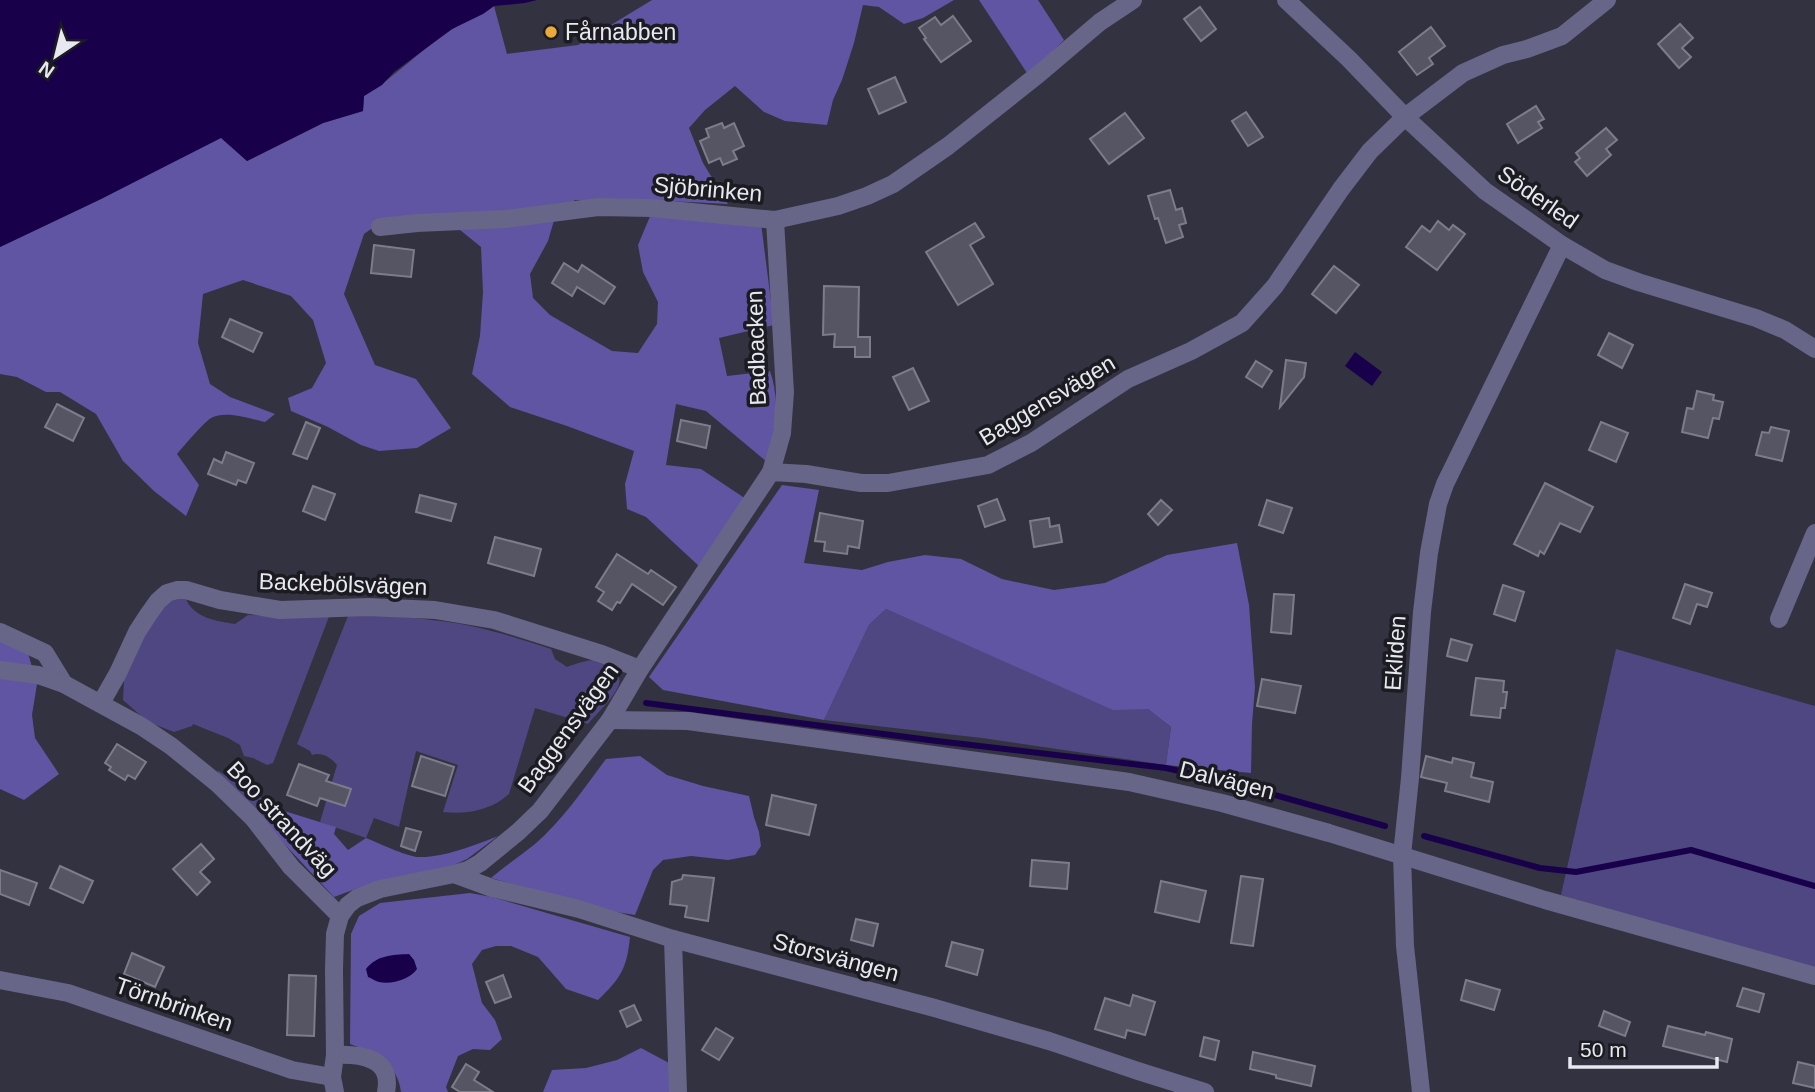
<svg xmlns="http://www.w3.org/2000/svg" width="1815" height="1092" viewBox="0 0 1815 1092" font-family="Arial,sans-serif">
  <rect width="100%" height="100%" fill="#333240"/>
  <g fill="#4e4782">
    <path d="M179 596 186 599C194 618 216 621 235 624L248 615 288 616 330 614 273 763 267 765 253 758 244 756 240 745 228 738 193 724 192 726 174 732 148 722 123 700 124 680 146 627 163 605Z"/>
    <polygon points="886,609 1113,709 1148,709 1171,727 1166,765 982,738 824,720 869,625"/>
    <path d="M366 614C401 617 437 619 471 626 498 632 524 640 551 649L555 659 567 667C575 664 586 660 594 660 609 661 626 674 617 689 610 702 597 713 588 724L535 708 509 794C492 810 466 815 443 812L458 765 416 751 399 827 374 818 366 838 320 822 337 765C330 757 322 752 312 755L310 751 297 744 348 616Z"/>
    <polygon points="1616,649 1815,706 1815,970 1561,895"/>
    <polygon points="217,770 281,810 259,817 221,779"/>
  </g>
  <g fill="#5f55a3">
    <path d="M652 0H954L923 18 904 24 879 7 863 5 854 43 842 80 833 100 827 125 785 121 764 112 735 86 705 110 689 128 703 163 728 204 649 200H575L555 217 548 241 530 274 533 298 550 315 612 351 638 353 657 324 658 302 643 272 638 245 651 214 761 223 774 325 719 338 727 376 770 371C781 402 774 431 767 462L706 411 676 404 666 465 701 469 746 499 700 567 646 517 627 509 625 484 634 451 567 426 510 407 472 374 480 336 483 292 481 247 443 216 385 219 364 234 344 294 375 365 416 379 451 428 417 448 379 451 361 445 328 427 291 411 288 398 312 388 326 363 313 320 291 296 243 280 203 294 198 343 210 384 230 397 275 414 265 422C251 419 226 410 211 418 202 424 185 445 177 454L199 485 186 516 154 491 123 461 96 414 60 392H46L17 377 0 374V247L101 199 221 137 247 161 323 123 363 111 364 96C395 77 420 50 451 30 465 21 481 16 494 6L507 54 578 45Z"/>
    <polygon points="979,0 1038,0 1064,40 1046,58 1027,73"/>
    <polygon points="782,485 819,490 804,563 862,570 888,562 925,555 961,559 1002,579 1054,590 1105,583 1167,555 1237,543 1249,605 1255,687 1252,724 1251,773 1166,765 1171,727 1148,709 1113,710 886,609 869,625 824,720 663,690 649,677"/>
    <polygon points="0,638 28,653 37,684 32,715 35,738 59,774 24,800 0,789"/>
    <path d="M640 756 667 775 703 786 749 796 754 817 759 832 761 846 755 855 728 860 691 856 663 860 653 870 635 915 610 911 491 878C505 866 520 856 535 844 563 820 584 788 606 759Z"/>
    <path d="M281 810 336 827 334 834 348 850 366 838C379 843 405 856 418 857 443 858 475 845 498 836L467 859 447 868 358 888 334 897 259 817Z"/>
    <path d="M470 893 492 897 630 937C627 969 620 979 598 1000L566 989 538 957 511 946H496L482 950 472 964 482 1003 495 1020 502 1039 490 1050 473 1049 458 1056 446 1087 448 1092H401C398 1064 375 1053 350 1044L351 934 359 916 380 903Z"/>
    <polygon points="641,1048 669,1063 670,1092 543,1092 552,1070 586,1068 617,1060"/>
  </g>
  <g fill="#19004a">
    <polygon points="0,0 537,0 525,3 494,6 483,14 452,29 394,72 382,85 364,96 363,111 323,123 247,161 221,138 101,199 0,247"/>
    <polygon points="1355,352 1382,372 1372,386 1345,366"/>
    <path d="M409 954 414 960 417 969C410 979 392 985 379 982 375 981 371 978 368 977L366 969C377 955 392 955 409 954Z"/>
  </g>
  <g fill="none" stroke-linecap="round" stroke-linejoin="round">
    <g stroke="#19004a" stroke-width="6">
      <polyline points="646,703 937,741 1166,768 1236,784 1385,826"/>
      <polyline points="1424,836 1540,868 1576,872 1691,850 1815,886"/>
    </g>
  </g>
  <g fill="#555563" stroke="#7c7c8b" stroke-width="2">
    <polygon points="1200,7 1216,29 1201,41 1184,19"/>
    <polygon points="953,16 971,41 941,62 924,39 926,38 919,28 935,17 941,25"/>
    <polygon points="1680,24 1693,38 1682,48 1691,57 1679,68 1658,44"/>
    <polygon points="1431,27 1445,46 1429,58 1433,64 1417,75 1399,52"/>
    <polygon points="895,77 906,102 879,114 868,89"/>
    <polygon points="1536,106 1544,119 1538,122 1542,128 1518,143 1507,124"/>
    <polygon points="1246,112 1263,137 1248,146 1232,121"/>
    <polygon points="1125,113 1144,138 1109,164 1090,139"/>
    <polygon points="722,123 724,128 734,123 744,146 733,151 737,159 723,165 720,158 709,163 700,141 709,137 706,129"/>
    <polygon points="1606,128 1617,140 1606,149 1611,155 1587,176 1575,162 1580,158 1576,153"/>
    <polygon points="1170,190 1176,210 1182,208 1186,223 1179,225 1183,237 1166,243 1158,218 1155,219 1148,196"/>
    <polygon points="1438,221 1449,230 1453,225 1465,234 1437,270 1406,247 1422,226 1430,232"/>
    <polygon points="975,223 984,237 970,245 993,284 958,305 926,252"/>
    <polygon points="374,245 414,250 411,277 371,273"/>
    <polygon points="564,263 578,272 582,265 615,287 604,304 577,287 572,296 552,283"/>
    <polygon points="1334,266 1359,285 1336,313 1312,294"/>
    <polygon points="824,286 859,287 858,337 870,337 870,357 855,357 855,347 834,347 835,334 823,335"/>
    <polygon points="230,319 262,333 253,352 222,337"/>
    <polygon points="1609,333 1633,345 1622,368 1598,355"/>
    <polygon points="1286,360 1306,363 1304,377 1280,407"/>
    <polygon points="1256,361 1272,371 1262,387 1246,377"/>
    <polygon points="913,368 929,401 909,410 893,377"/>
    <polygon points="1697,391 1714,395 1713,400 1723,402 1719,419 1713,418 1708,438 1682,432 1687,408 1693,409"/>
    <polygon points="57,404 84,418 73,441 45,427"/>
    <polygon points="681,420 710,426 706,448 677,441"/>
    <polygon points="306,422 320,428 307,459 293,454"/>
    <polygon points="1601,422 1628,433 1616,462 1589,450"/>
    <polygon points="1771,427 1789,431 1782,461 1756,455 1762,432 1769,433"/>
    <polygon points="226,452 254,463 246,483 238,480 236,485 208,474 214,459 222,463"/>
    <polygon points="1545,483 1593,507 1580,532 1560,523 1544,554 1540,551 1538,556 1514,544"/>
    <polygon points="313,486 335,494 325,520 303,511"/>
    <polygon points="420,495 456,504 451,521 416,512"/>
    <polygon points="997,499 1005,520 985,527 978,506"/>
    <polygon points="1161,500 1172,510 1158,525 1148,514"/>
    <polygon points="1267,500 1292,508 1283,533 1259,525"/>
    <polygon points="820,513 863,521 859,548 848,546 847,554 824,551 825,542 815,541"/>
    <polygon points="1049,518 1050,527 1059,525 1062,542 1034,547 1030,521"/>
    <polygon points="495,537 541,549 534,576 488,563"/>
    <polygon points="617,554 648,574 651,570 676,587 663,605 632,584 620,603 617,602 612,610 598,601 604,592 596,587"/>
    <polygon points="1685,584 1712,593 1707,607 1697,604 1690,624 1673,618"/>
    <polygon points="1503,585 1524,592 1515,621 1494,614"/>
    <polygon points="1274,594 1294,595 1291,634 1271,632"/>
    <polygon points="1451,639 1472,645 1467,661 1447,656"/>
    <polygon points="1476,678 1504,681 1503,692 1507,692 1505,708 1501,708 1500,718 1471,715"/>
    <polygon points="1262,679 1301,686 1295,713 1257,706"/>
    <polygon points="117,744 146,762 135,779 128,775 125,780 109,770 111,767 105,763"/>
    <polygon points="421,756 454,767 445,796 412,786"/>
    <polygon points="1426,756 1452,763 1453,758 1474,763 1471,777 1493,782 1489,802 1445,791 1447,783 1421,777"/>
    <polygon points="299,764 329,775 326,781 351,789 345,806 320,798 317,806 287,795"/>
    <polygon points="772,795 816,805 809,835 766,825"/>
    <polygon points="406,828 421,832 415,851 401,846"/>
    <polygon points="201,844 214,859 200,872 210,882 197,895 173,869"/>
    <polygon points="1032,860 1069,863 1067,889 1030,886"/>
    <polygon points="60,866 93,881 83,903 50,888"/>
    <polygon points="0,870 37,883 29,905 0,894"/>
    <polygon points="683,875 714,878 708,921 685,917 687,906 670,904 672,882 682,879"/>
    <polygon points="1241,876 1263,879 1253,946 1231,943"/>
    <polygon points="1161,881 1206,891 1199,922 1155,912"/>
    <polygon points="856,919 878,924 873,946 851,940"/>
    <polygon points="952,942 983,950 977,975 946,966"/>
    <polygon points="132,953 164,967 155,987 124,974"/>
    <polygon points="289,975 316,976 314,1036 287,1035"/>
    <polygon points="503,975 511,997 495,1003 486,982"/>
    <polygon points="1466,980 1500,990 1494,1010 1461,1000"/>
    <polygon points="1743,988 1764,994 1759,1012 1737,1006"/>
    <polygon points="1133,995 1155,1002 1145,1035 1127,1030 1125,1038 1095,1029 1105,998 1130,1006"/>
    <polygon points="634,1005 641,1020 627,1027 620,1011"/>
    <polygon points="1604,1011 1630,1022 1625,1036 1599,1026"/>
    <polygon points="1668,1026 1705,1035 1706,1032 1732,1039 1727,1062 1663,1046"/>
    <polygon points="716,1028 733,1038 719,1060 702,1050"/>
    <polygon points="1204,1037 1219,1041 1215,1060 1200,1056"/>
    <polygon points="1253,1052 1315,1066 1311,1086 1276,1078 1276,1075 1250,1069"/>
    <polygon points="1798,1062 1815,1066 1815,1088 1793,1083"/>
    <polygon points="466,1064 479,1072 474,1080 493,1092 460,1092 452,1087"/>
  </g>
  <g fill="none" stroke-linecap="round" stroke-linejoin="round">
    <g stroke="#676588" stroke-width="18">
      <polyline points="1286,0 1349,59 1405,117 1485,191 1562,245 1605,270 1638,282 1756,318 1785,330 1815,349"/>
      <polyline points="380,227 417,223 506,219 598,207 651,208 775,220 838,206 867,196 893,184 948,146 1040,73 1100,22 1133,0"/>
      <polyline points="771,472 782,433 785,392 775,220"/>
      <polyline points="1779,619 1815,533"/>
      <polyline points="0,632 45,653 64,684"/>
      <polyline points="0,670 38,675 64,684 141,726 171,746 218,784 253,818 291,867 340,916"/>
      <polyline points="101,703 118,673 137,632 148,615 158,601 167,593 177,590 186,590 220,600 280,610 368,607 435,610 494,620 602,654 640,669"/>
      <polyline points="610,720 688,721 1129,782 1222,803 1329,833 1545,900 1815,976"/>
      <polyline points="454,874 492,888 579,909 673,939 931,1007 1049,1041 1138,1071 1205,1092"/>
      <polyline points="673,939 678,1092"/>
      <polyline points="0,980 68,993 292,1070 332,1077"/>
      <path d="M335 1055C360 1054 393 1057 386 1092"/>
      <polyline points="335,1092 332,1077 335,1055 334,970 335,934 340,916 348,905 357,898 380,889 454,874 468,870 480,863 518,832 540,811 610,720 640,669 771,472 806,474 861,483 888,483 988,465 1031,443 1128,379 1191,351 1242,323 1275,286 1341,189 1370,151 1405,117 1463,73 1503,55 1527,49 1562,36 1607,0"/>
      <polyline points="1421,1092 1405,946 1402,855 1410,778 1422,612 1429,553 1438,504 1445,484 1562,245"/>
    </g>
  </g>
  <circle fill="#eaaa39" stroke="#1b1b21" stroke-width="2.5" cx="551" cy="32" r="7"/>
  <g text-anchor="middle" stroke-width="7" stroke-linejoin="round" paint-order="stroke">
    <g font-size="23" fill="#e8e8f0" stroke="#1b1b21" text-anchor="start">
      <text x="565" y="40">Fårnabben</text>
    </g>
    <g font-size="23" fill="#e8e8f0" stroke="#1b1b21">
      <text transform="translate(708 189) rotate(5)" y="8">Sjöbrinken</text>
      <text transform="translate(1538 197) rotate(35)" y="8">Söderled</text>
      <text transform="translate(756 348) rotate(-92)" y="8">Badbacken</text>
      <text transform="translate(1047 400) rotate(-31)" y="8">Baggensvägen</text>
      <text transform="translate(343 584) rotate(2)" y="8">Backebölsvägen</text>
      <text transform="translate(1395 653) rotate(-86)" y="8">Ekliden</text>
      <text transform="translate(568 728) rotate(-54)" y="8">Baggensvägen</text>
      <text transform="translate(1227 780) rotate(14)" y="8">Dalvägen</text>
      <text transform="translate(282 819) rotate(47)" y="8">Boo strandväg</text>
      <text transform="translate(836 957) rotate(15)" y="8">Storsvängen</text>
      <text transform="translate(174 1004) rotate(19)" y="8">Törnbrinken</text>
    </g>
  </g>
  <g transform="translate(56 56) rotate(215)" stroke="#1b1b21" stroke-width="5" paint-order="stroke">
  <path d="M0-5L12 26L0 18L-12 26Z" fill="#e8e8f0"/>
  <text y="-10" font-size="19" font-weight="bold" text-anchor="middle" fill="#e8e8f0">N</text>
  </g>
  <path d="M1570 1057v10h147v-10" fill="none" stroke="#e8e8f0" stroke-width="3.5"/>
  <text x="1580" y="1057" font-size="21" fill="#e8e8f0" stroke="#1b1b21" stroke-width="5" paint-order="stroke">50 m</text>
</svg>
